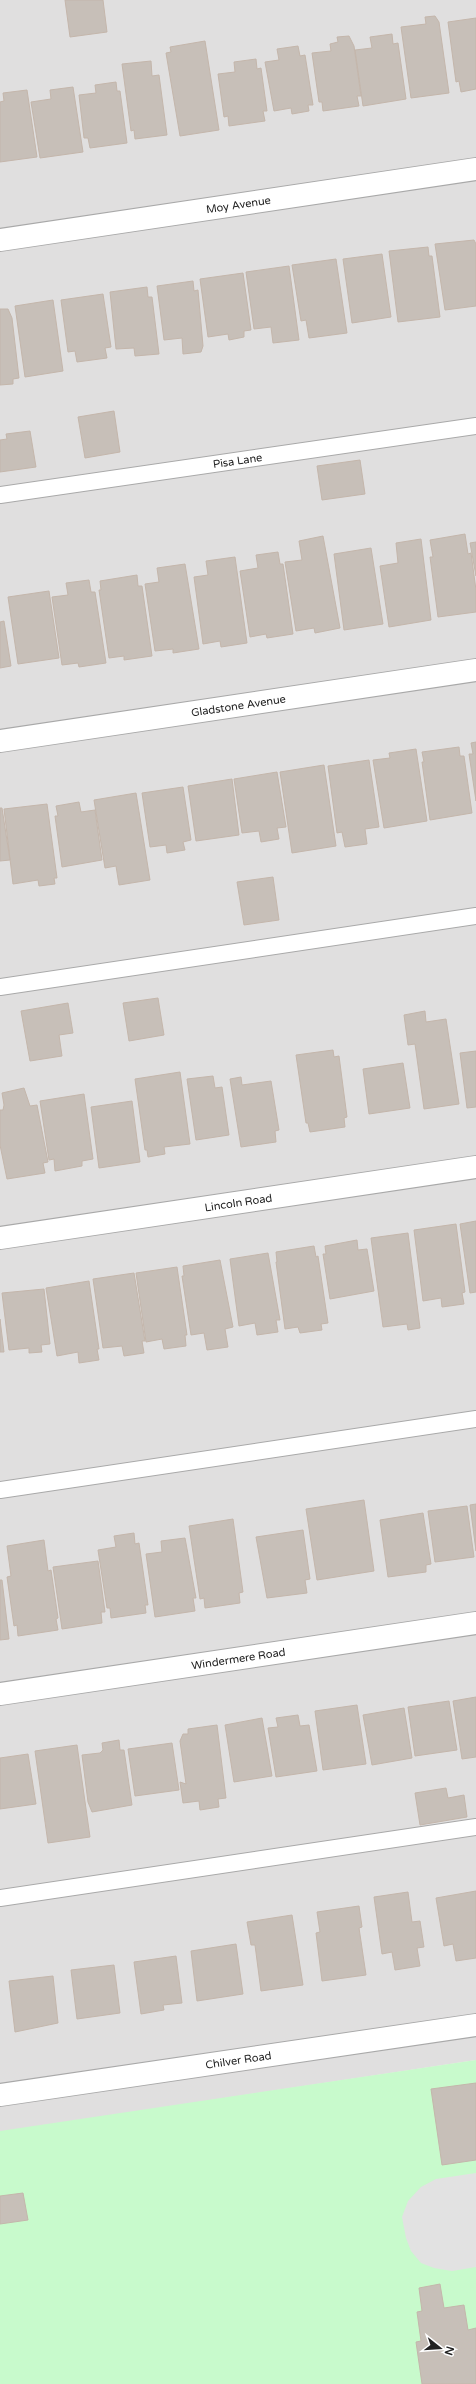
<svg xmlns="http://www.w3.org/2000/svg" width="476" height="2384" viewBox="0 0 476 2384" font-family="'Varela Round',sans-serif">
  <rect width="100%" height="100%" fill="#f2efe9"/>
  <polygon fill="#e0dfdf" points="0,0 476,0 476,2060 0,2132"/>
  <polygon fill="#c8facc" points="476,2060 476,2384 0,2384 0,2131"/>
  <polygon fill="#e2e2e2" points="476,2173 476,2267 452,2271 434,2268 421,2263 411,2251 406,2238 402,2217 408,2201 421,2187 436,2179"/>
  <g fill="#c7bfb8" stroke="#c4b6ab">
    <polygon points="65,0 103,0 107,32 70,37"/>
    <polygon points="435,16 439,22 449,93 411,98 401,27 426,24 425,17"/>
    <polygon points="476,18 476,89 461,92 459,81 456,82 448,22"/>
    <polygon points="392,34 393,44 398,43 406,99 363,106 355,50 372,48 370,37"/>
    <polygon points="349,36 354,46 361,96 357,96 359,106 323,111 322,102 319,102 312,53 331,51 330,44 338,42 337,37"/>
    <polygon points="205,41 219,130 180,136 166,53 171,52 170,47"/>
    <polygon points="298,46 300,56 305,55 313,105 308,105 309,111 292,114 291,108 274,111 265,62 279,60 277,49"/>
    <polygon points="256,59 257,69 261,68 267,111 263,111 265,121 229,126 228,116 224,117 218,74 235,72 234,62"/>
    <polygon points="151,61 152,76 159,75 167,135 135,139 134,130 131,131 122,64"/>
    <polygon points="116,82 117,91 120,91 127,143 90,148 88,138 84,138 79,95 96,93 95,85"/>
    <polygon points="73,87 83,152 40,158 31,102 51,99 50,90"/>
    <polygon points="27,90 37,157 0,162 0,102 4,101 3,93"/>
    <polygon points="474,240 476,244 476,306 445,310 435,244"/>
    <polygon points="428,247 429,256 432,256 440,317 398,322 389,251"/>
    <polygon points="382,254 391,317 352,323 343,259"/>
    <polygon points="336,259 347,333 309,338 306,320 301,321 292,265"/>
    <polygon points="289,266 299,340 273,343 271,327 254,329 246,272"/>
    <polygon points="243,273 251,330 244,331 244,337 229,340 228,334 208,337 200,279"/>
    <polygon points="193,281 194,291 198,290 203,346 201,352 183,354 182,338 164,340 157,286"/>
    <polygon points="147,287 148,297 152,297 159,354 135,356 134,348 116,349 110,292"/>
    <polygon points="103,294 111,347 105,348 107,358 77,362 75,351 68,352 61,300"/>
    <polygon points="53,300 63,371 25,377 15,306"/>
    <polygon points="0,309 8,309 12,318 19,378 13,379 13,384 0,385"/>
    <polygon points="114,411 120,452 85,458 78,417"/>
    <polygon points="30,431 36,467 0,472 0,440 7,439 6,434"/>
    <polygon points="360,460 365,494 322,500 317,466"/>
    <polygon points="465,534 468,554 471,553 476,590 476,612 438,617 430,557 433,557 430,540"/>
    <polygon points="323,536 340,628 315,633 314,628 296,631 285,562 302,560 299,541"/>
    <polygon points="421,539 431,620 389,627 380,566 398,563 396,543"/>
    <polygon points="476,542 476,576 470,543"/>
    <polygon points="371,548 383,624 344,630 334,554"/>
    <polygon points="278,552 280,564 283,564 293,634 267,638 266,634 250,637 240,571 258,568 256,555"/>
    <polygon points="235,557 247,643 221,647 220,641 203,644 194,577 208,575 206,561"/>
    <polygon points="185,564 199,649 173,653 173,649 155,651 145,584 159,582 157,568"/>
    <polygon points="137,575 138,586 142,586 152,656 124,660 124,656 109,658 99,590 101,590 100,581"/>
    <polygon points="89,580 91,592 95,592 106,663 79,667 78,663 62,665 52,597 68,595 66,583"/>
    <polygon points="49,591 59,658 18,664 8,597"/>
    <polygon points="4,621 11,666 0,668 0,622"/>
    <polygon points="476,742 476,801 469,754 473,754 471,743"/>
    <polygon points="459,747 460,756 464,756 472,813 430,820 422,762 424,762 422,752"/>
    <polygon points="416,749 427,821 384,828 373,760 390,758 389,753"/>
    <polygon points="369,760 379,827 365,829 367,844 345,847 342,832 337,833 328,766"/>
    <polygon points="324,765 336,846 292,853 280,772"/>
    <polygon points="277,772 286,827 277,828 279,839 261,842 259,831 242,833 234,779"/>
    <polygon points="232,779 239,835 196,841 188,786"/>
    <polygon points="183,787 191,840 183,842 185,850 167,853 166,845 150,847 142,793"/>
    <polygon points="136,793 150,880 119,885 116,866 105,868 94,800"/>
    <polygon points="79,802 81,812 95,810 102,860 62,867 55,816 58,816 56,806"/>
    <polygon points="47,804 57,878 54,878 55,884 39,886 38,880 13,884 4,809"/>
    <polygon points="0,808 2,808 10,860 0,861"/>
    <polygon points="273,877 279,920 244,925 237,882"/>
    <polygon points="158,998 164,1035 129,1041 123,1003"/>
    <polygon points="68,1003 73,1033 59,1035 62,1056 30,1061 21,1011"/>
    <polygon points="425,1011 426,1022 446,1019 459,1104 424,1109 415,1044 408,1045 404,1015"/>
    <polygon points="333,1050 334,1057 339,1056 347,1117 344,1118 345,1127 310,1132 308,1123 306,1123 296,1055"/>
    <polygon points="476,1051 476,1107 467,1108 460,1053"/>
    <polygon points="403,1063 410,1108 369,1114 363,1069"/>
    <polygon points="180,1072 190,1144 164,1147 165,1154 148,1157 147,1150 145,1150 135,1079"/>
    <polygon points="213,1076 215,1088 222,1087 229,1135 196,1140 187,1079"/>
    <polygon points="241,1077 242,1085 271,1081 279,1130 275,1131 276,1142 241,1147 230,1079"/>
    <polygon points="24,1088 30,1106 37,1105 48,1162 43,1163 45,1173 7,1179 0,1145 0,1110 3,1110 4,1105 2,1093"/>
    <polygon points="84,1094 93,1159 82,1161 82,1166 55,1171 54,1159 49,1160 40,1101"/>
    <polygon points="132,1101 140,1162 99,1168 91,1107"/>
    <polygon points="476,1221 476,1292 470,1293 460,1224"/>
    <polygon points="456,1224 465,1292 462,1293 464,1304 442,1307 441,1298 423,1301 414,1230"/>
    <polygon points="408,1233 420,1328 408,1330 407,1324 383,1327 371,1238"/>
    <polygon points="357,1240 358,1250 367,1249 374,1291 330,1299 323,1254 326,1254 325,1246"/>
    <polygon points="314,1246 316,1257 318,1256 328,1323 321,1324 322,1330 300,1333 298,1327 285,1329 276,1262 277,1262 276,1252"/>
    <polygon points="268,1253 280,1320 276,1320 278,1332 257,1335 255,1323 239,1326 230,1259"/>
    <polygon points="220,1260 233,1327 225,1329 228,1347 207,1350 204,1333 191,1335 182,1276 184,1276 183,1266"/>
    <polygon points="177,1267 187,1335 185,1335 186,1346 164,1349 162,1339 146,1342 136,1273"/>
    <polygon points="134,1273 145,1341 142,1341 144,1353 124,1356 122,1346 103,1348 93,1279"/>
    <polygon points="89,1281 99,1349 97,1349 99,1360 79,1363 78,1352 57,1356 46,1288"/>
    <polygon points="44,1289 50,1344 41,1345 42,1352 29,1353 29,1348 9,1350 2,1293"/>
    <polygon points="0,1319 4,1352 0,1352"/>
    <polygon points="364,1500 374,1571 317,1580 306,1509"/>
    <polygon points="476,1504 476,1551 470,1505"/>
    <polygon points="467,1506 474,1557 435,1562 428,1511"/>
    <polygon points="423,1513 431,1564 426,1565 426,1572 388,1577 380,1520"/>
    <polygon points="233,1519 243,1592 239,1593 240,1603 205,1608 204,1598 200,1599 189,1526"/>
    <polygon points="303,1530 310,1579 305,1580 307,1593 267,1598 256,1537"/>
    <polygon points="134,1533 135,1544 139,1543 148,1605 145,1605 146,1613 111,1618 110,1608 107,1608 98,1550 116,1547 114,1536"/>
    <polygon points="185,1538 196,1598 193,1598 195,1611 155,1617 146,1554 162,1552 161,1541"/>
    <polygon points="44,1540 48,1571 51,1570 58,1618 56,1619 58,1630 18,1636 17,1625 14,1626 7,1577 11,1576 7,1546"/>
    <polygon points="98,1561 105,1612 101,1612 102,1623 62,1629 53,1567"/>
    <polygon points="0,1580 2,1580 9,1639 0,1640"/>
    <polygon points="476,1697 476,1757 462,1759 453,1701"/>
    <polygon points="449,1701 457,1750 415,1756 408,1707"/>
    <polygon points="357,1705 366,1764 323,1770 315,1711"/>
    <polygon points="404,1708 412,1758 372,1765 363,1715"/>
    <polygon points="298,1715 300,1726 309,1725 317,1771 276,1777 268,1728 278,1727 276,1718"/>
    <polygon points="262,1718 272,1776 234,1782 225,1725"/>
    <polygon points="217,1725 226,1798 218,1799 219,1807 200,1810 199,1801 183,1803 180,1782 186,1784 180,1741 183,1734 188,1734 188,1729"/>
    <polygon points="119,1740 120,1750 124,1750 132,1805 92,1812 88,1802 82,1755 100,1753 103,1750 102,1743"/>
    <polygon points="172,1743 179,1790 135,1796 128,1749"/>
    <polygon points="77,1745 90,1837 48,1843 35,1751"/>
    <polygon points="28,1754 36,1804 0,1809 0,1758"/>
    <polygon points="446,1788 448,1798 464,1795 467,1817 420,1825 415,1793"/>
    <polygon points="476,1891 476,1958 456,1961 453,1944 444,1946 436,1898"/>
    <polygon points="408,1892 412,1922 420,1921 424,1947 417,1948 420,1966 395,1970 392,1952 382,1954 374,1897"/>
    <polygon points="359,1906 362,1927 359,1928 366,1975 322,1981 316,1933 320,1932 317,1912"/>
    <polygon points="292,1915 303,1985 261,1991 255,1945 251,1945 247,1922"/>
    <polygon points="236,1944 243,1994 197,2001 191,1951"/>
    <polygon points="176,1956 182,2003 163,2005 164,2010 141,2014 134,1962"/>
    <polygon points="114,1965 120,2013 77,2019 71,1970"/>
    <polygon points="53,1976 58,2023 15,2032 9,1981"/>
    <polygon points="476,2083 476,2160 442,2165 431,2089"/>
    <polygon points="23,2193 28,2220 0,2224 0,2196"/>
    <polygon points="440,2284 444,2308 464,2305 468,2330 476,2328 476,2384 422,2384 416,2342 421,2341 417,2312 422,2311 419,2288"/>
  </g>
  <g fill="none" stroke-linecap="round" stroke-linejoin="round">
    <defs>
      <g id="lane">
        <path id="s1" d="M0 495 476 426"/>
        <polyline points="0,987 476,916"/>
        <polyline points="0,1490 476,1419"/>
        <polyline points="0,1898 476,1827"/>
      </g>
      <g id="street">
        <path id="s2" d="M0 240 476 169"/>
        <path id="s3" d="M0 741 476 670"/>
        <path id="s4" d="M0 1238 476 1167"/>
        <path id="s5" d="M0 1694 476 1623"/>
        <path id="s6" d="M0 2095 476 2025"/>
      </g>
    </defs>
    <use href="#lane" stroke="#a9a9a9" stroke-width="18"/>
    <use href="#street" stroke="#a9a9a9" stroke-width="24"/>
    <use href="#lane" stroke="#fff" stroke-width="16"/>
    <use href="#street" stroke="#fff" stroke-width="22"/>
  </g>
  <g text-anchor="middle" stroke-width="3" stroke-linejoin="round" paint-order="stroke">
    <g font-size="11" fill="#222" stroke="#fff">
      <text dy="4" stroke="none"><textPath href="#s2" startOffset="241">Moy Avenue</textPath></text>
      <text dy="4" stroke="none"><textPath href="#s1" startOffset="240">Pisa Lane</textPath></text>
      <text dy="4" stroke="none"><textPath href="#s3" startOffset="241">Gladstone Avenue</textPath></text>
      <text dy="4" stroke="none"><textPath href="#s4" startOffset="241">Lincoln Road</textPath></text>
      <text dy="4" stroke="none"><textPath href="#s5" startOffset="241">Windermere Road</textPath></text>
      <text dy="4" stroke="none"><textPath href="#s6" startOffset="241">Chilver Road</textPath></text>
    </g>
  </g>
  <g transform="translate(440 2348) rotate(107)" stroke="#ffffff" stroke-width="3" paint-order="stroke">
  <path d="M0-3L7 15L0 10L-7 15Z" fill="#222222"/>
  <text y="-6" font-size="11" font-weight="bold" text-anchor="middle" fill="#222222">N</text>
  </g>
</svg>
